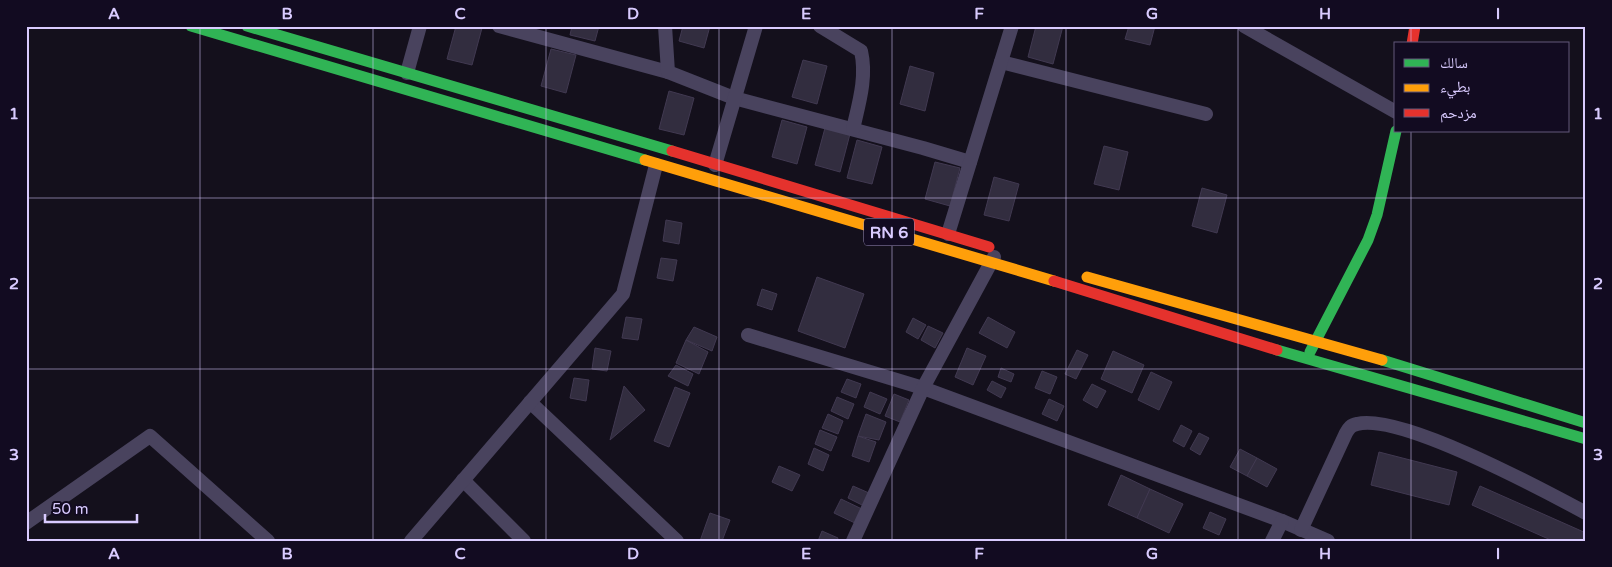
<svg xmlns="http://www.w3.org/2000/svg" width="1612" height="567" viewBox="0 0 1612 567" font-family="'Varela Round','Noto Naskh Arabic',sans-serif">
  <rect width="100%" height="100%" fill="#14101c"/>
  <g fill="#322d3f" stroke="#413951">
    <polygon points="456,26 482,28 472,65 447,59"/>
    <polygon points="572,26 599,26 595,41 570,35"/>
    <polygon points="683,26 710,26 704,48 679,41"/>
    <polygon points="1036,26 1063,26 1053,64 1028,57"/>
    <polygon points="1129,26 1155,26 1150,45 1125,39"/>
    <polygon points="551,49 576,55 566,93 541,86"/>
    <polygon points="803,60 827,66 817,104 792,97"/>
    <polygon points="910,66 934,73 925,111 900,104"/>
    <polygon points="669,91 694,98 684,135 659,129"/>
    <polygon points="782,120 807,127 797,164 772,157"/>
    <polygon points="825,128 850,134 840,172 815,165"/>
    <polygon points="857,140 882,147 872,184 847,178"/>
    <polygon points="1104,146 1128,152 1119,190 1094,184"/>
    <polygon points="935,162 960,168 950,206 925,199"/>
    <polygon points="994,177 1019,184 1009,221 984,215"/>
    <polygon points="1202,188 1227,195 1217,233 1192,226"/>
    <polygon points="666,220 682,223 679,244 663,241"/>
    <polygon points="661,258 677,260 673,281 657,278"/>
    <polygon points="817,277 864,294 845,348 798,331"/>
    <polygon points="762,289 777,294 772,310 757,305"/>
    <polygon points="626,317 642,319 638,340 622,338"/>
    <polygon points="988,317 1015,332 1007,348 979,333"/>
    <polygon points="913,318 926,325 918,339 906,332"/>
    <polygon points="928,326 943,333 935,348 921,340"/>
    <polygon points="694,327 717,337 712,351 686,340"/>
    <polygon points="686,340 708,352 699,374 676,363"/>
    <polygon points="595,348 611,351 607,371 592,369"/>
    <polygon points="967,348 986,356 973,385 955,377"/>
    <polygon points="1077,350 1088,355 1076,379 1065,374"/>
    <polygon points="1113,351 1144,365 1132,393 1101,379"/>
    <polygon points="676,365 693,374 688,386 668,376"/>
    <polygon points="1001,368 1014,374 1011,382 998,377"/>
    <polygon points="1042,371 1057,377 1050,394 1035,388"/>
    <polygon points="1151,372 1172,382 1159,410 1138,400"/>
    <polygon points="574,378 589,380 586,401 570,398"/>
    <polygon points="847,379 861,384 856,398 841,392"/>
    <polygon points="992,381 1006,388 1001,398 987,390"/>
    <polygon points="1092,384 1106,391 1097,408 1083,400"/>
    <polygon points="624,386 645,410 610,440"/>
    <polygon points="675,387 690,393 669,447 654,441"/>
    <polygon points="870,392 887,399 880,414 864,407"/>
    <polygon points="894,394 909,400 900,422 885,416"/>
    <polygon points="837,397 854,404 848,419 831,411"/>
    <polygon points="1049,399 1064,406 1057,421 1042,414"/>
    <polygon points="828,414 843,421 838,434 822,428"/>
    <polygon points="866,414 886,422 879,440 858,436"/>
    <polygon points="1181,425 1192,431 1184,447 1173,441"/>
    <polygon points="820,430 837,437 831,451 815,444"/>
    <polygon points="1199,433 1209,438 1200,455 1190,449"/>
    <polygon points="858,436 876,442 869,462 852,456"/>
    <polygon points="814,448 829,455 823,471 808,464"/>
    <polygon points="1240,449 1257,458 1247,476 1230,467"/>
    <polygon points="1379,452 1457,472 1449,505 1371,485"/>
    <polygon points="1257,458 1277,469 1267,487 1247,476"/>
    <polygon points="779,466 800,475 792,491 772,482"/>
    <polygon points="1121,475 1150,489 1137,518 1108,505"/>
    <polygon points="853,486 869,493 864,506 848,498"/>
    <polygon points="1480,486 1586,533 1586,541 1553,541 1472,505"/>
    <polygon points="1150,489 1183,504 1169,533 1137,518"/>
    <polygon points="841,499 864,510 857,524 834,513"/>
    <polygon points="1210,512 1226,519 1219,535 1203,528"/>
    <polygon points="710,513 730,520 722,541 700,541"/>
    <polygon points="822,531 838,538 837,541 818,541"/>
  </g>
  <g fill="none" stroke-linecap="round" stroke-linejoin="round">
    <g stroke="#49435e" stroke-width="14">
      <polyline points="499,26 668,72"/>
      <polyline points="665,26 668,72 734,98 923,148 970,162"/>
      <path d="M820 26 861 51C867 77 859 103 853 129"/>
      <polyline points="1244,26 1396,112"/>
      <polyline points="1001,62 1206,114"/>
      <polyline points="407,73 420,26"/>
      <polyline points="715,165 756,26"/>
      <polyline points="948,234 1012,26"/>
      <polyline points="748,335 923,388 1282,521 1328,541"/>
      <polyline points="530,402 677,541"/>
      <polyline points="463,480 524,541"/>
      <polyline points="26,523 150,436 268,541"/>
      <path d="M1301 530 1346 433C1349 428 1351 425 1357 424 1401 413 1543 490 1586 513"/>
      <polyline points="411,541 623,294 656,165"/>
      <polyline points="853,541 923,388 994,257"/>
      <polyline points="1272,541 1282,521"/>
    </g>
    <g stroke="#30b455" stroke-width="11">
      <polyline points="191,26 645,160"/>
      <polyline points="247,26 672,151"/>
      <polyline points="1277,350 1586,439"/>
      <polyline points="1310,352 1368,240 1377,215 1396,131"/>
      <polyline points="1382,360 1586,423"/>
    </g>
    <g stroke="#ff9f0a" stroke-width="11">
      <polyline points="645,160 1054,281"/>
      <polyline points="1087,277 1382,360"/>
    </g>
    <g stroke="#e5322d" stroke-width="11">
      <polyline points="1412,44 1415,26"/>
      <polyline points="672,151 989,247"/>
      <polyline points="1054,281 1277,350"/>
    </g>
  </g>
  <path fill="none" stroke="#d9cbff" stroke-width="1" stroke-opacity="0.55" d="M200 26V541M373 26V541M546 26V541M719 26V541M892 26V541M1066 26V541M1238 26V541M1411 26V44M1411 131V541M26 198H1586M26 369H1586"/>
  <g text-anchor="middle" stroke-width="5" stroke-linejoin="round" paint-order="stroke">
    <rect fill="#120b21" stroke="#9d91bc" stroke-width="1" x="864" y="218.5" width="50" height="27" rx="4"/>
    <g font-size="16" font-weight="bold" fill="#d9cbff">
      <text x="889" y="238">RN 6</text>
    </g>
  </g>
  <rect width="1612" height="567" fill="none" stroke="#120b21" stroke-width="55"/>
  <rect x="1394" y="42" width="175" height="90" fill="#120b21" stroke="#62587a"/>
  <rect x="1404" y="59" width="25" height="8" fill="#30b455" stroke="#62587a"/>
  <text x="1440" y="68" font-size="15" fill="#d9cbff">سالك</text>
  <rect x="1404" y="84" width="25" height="8" fill="#ff9f0a" stroke="#62587a"/>
  <text x="1440" y="92" font-size="15" fill="#d9cbff">بطيء</text>
  <rect x="1404" y="109" width="25" height="8" fill="#e5322d" stroke="#62587a"/>
  <text x="1440" y="118" font-size="15" fill="#d9cbff">مزدحم</text>
  <path d="M45 514v8h92v-8" fill="none" stroke="#d9cbff" stroke-width="2.5"/>
  <text x="52" y="514" font-size="15" fill="#d9cbff" stroke="#120b21" stroke-width="4" paint-order="stroke">50 m</text>
  <rect x="28" y="28" width="1556" height="512" fill="none" stroke="#d9cbff" stroke-width="2"/>
  <g font-size="16" text-anchor="middle" font-weight="bold" fill="#d9cbff">
    <text x="114" y="19">A</text>
    <text x="287" y="19">B</text>
    <text x="460" y="19">C</text>
    <text x="633" y="19">D</text>
    <text x="806" y="19">E</text>
    <text x="979" y="19">F</text>
    <text x="1152" y="19">G</text>
    <text x="1325" y="19">H</text>
    <text x="1498" y="19">I</text>
    <text x="14" y="119">1</text>
    <text x="1598" y="119">1</text>
    <text x="14" y="289">2</text>
    <text x="1598" y="289">2</text>
    <text x="14" y="460">3</text>
    <text x="1598" y="460">3</text>
    <text x="114" y="559">A</text>
    <text x="287" y="559">B</text>
    <text x="460" y="559">C</text>
    <text x="633" y="559">D</text>
    <text x="806" y="559">E</text>
    <text x="979" y="559">F</text>
    <text x="1152" y="559">G</text>
    <text x="1325" y="559">H</text>
    <text x="1498" y="559">I</text>
  </g>
</svg>
